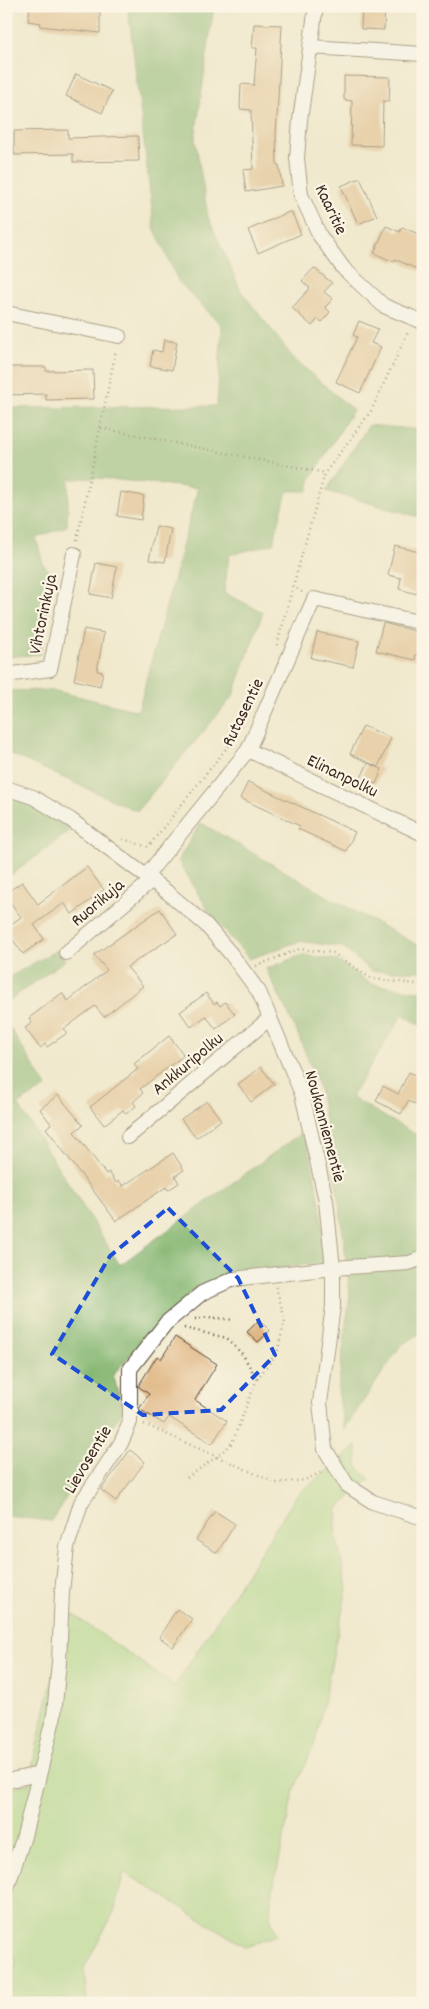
<svg xmlns="http://www.w3.org/2000/svg" width="429" height="2009" viewBox="0 0 429 2009" font-family="Dekko,sans-serif">
  <rect width="100%" height="100%" fill="#fcf5e5"/>
  <filter id="ink" filterUnits="userSpaceOnUse"><feTurbulence type="fractalNoise" baseFrequency=".02" numOctaves="2"/><feDisplacementMap in="SourceGraphic" scale="10" xChannelSelector="R" yChannelSelector="G"/><feConvolveMatrix kernelMatrix="1 2 1 2 8 2 1 2 1" color-interpolation-filters="sRGB"/></filter>
  <filter id="wash" filterUnits="userSpaceOnUse"><feTurbulence type="fractalNoise" baseFrequency=".0096" numOctaves="4" result="noise"/><feDisplacementMap in="SourceGraphic" scale="20" xChannelSelector="R" yChannelSelector="G"/><feGaussianBlur stdDeviation="1.12" result="paint"/><feColorMatrix in="noise" values="0 0 0 0 0 0 0 0 0 0 0 0 0 0 0 0 0 1.4 0 .05"/><feComposite in="paint" operator="in"/></filter>
  <g filter="url(#wash)">
    <rect width="100%" height="100%" fill="#f0e9ce"/>
    <polygon fill="#a4d483" stroke="#707f50" points="357,1446 357,1466 370,1479 338,1508 335,1530 347,1588 315,1743 294,1790 271,1898 270,1916 277,1935 246,1947 124,1872 114,1912 84,1968 87,2003 8,2003 16,1962 6,1943 6,1787 28,1784 68,1611 175,1686 297,1495"/>
    <g fill="#83b671" stroke="#5f7048">
      <polygon points="128,6 214,6 195,138 208,217 241,291 294,359 353,410 311,478 308,491 287,491 273,544 229,555 224,593 263,612 233,696 137,811 6,752 6,691 52,690 138,711 198,488 99,478 69,479 67,526 36,538 43,564 54,575 40,654 6,657 6,408 217,406 222,326 178,281 154,227"/>
      <polygon points="240,6 308,6 308,10"/>
      <polygon points="369,425 423,430 423,518 326,491"/>
      <path d="M6 795C29 802 54 812 71 830L6 879Z"/>
      <polygon points="201,823 334,900 423,948 423,971 371,971 342,947 300,941 249,959 210,913 178,860"/>
      <polygon points="57,950 65,960 6,1003 6,979"/>
      <polygon points="302,955 336,960 371,984 417,991 423,989 423,1027 403,1014 351,1097 423,1139 423,1332 401,1345 344,1430 338,1390 350,1294 339,1200 319,1088 298,1034 266,969"/>
      <polygon points="6,1022 47,1087 18,1104 120,1265 305,1130 320,1203 327,1262 231,1275 161,1319 113,1375 123,1410 51,1521 6,1516"/>
    </g>
    <g id="blocks">
      <g fill="#deb480">
        <polygon points="30,6 59,6 100,12 100,33 40,26 41,23 28,21"/>
        <polygon points="362,6 385,6 384,30 361,29"/>
        <polygon points="254,24 282,25 276,135 277,165 279,165 282,186 246,192 243,170 253,169 251,110 240,109 241,84 254,85 257,48 252,48"/>
        <polygon points="76,74 112,91 102,113 66,96"/>
        <polygon points="344,76 390,77 389,101 383,101 382,146 351,145 352,101 344,100"/>
        <polygon points="68,130 68,138 138,136 139,161 73,162 73,154 14,155 14,131"/>
        <polygon points="360,178 377,216 358,224 341,186"/>
        <polygon points="291,211 301,234 258,253 248,230"/>
        <polygon points="386,226 400,232 402,227 423,236 423,272 395,259 394,262 374,253"/>
        <polygon points="314,268 332,283 324,292 333,299 325,307 330,312 322,322 318,319 312,326 292,308 310,288 302,281"/>
        <polygon points="359,321 378,329 371,343 381,347 360,393 336,382 357,337 353,335"/>
        <polygon points="164,340 177,342 172,370 150,366 153,350 162,352"/>
        <polygon points="6,367 46,367 46,371 93,370 94,399 46,400 46,394 6,395"/>
        <polygon points="121,492 144,496 141,520 117,516"/>
        <polygon points="156,526 171,529 165,562 149,560"/>
        <polygon points="395,546 423,553 423,582 420,582 417,594 399,589 401,578 388,575"/>
        <polygon points="96,563 117,567 111,598 90,594"/>
        <polygon points="383,623 423,633 423,655 416,654 415,660 376,651"/>
        <polygon points="84,629 104,633 97,671 103,672 100,686 74,680"/>
        <polygon points="317,632 359,641 353,667 311,658"/>
        <polygon points="363,726 391,738 378,767 350,754"/>
        <polygon points="368,763 382,769 376,784 361,778"/>
        <polygon points="248,782 355,832 346,851 298,829 300,826 240,798"/>
        <polygon points="87,867 104,890 72,914 64,903 34,925 44,939 23,954 6,930 6,928 21,917 6,897 6,893 22,882 38,904"/>
        <polygon points="160,909 177,934 127,967 143,986 104,1017 95,1006 64,1029 67,1033 47,1047 45,1044 40,1048 25,1028 32,1023 29,1018 62,993 68,1001 107,970 94,955"/>
        <polygon points="206,993 214,1004 217,1002 220,1006 225,1002 235,1014 216,1029 206,1016 191,1027 180,1012"/>
        <polygon points="169,1036 184,1055 140,1089 143,1093 133,1102 136,1106 126,1114 123,1110 104,1125 90,1107 138,1069 134,1064"/>
        <polygon points="261,1067 274,1084 251,1102 238,1084"/>
        <polygon points="409,1072 423,1079 423,1093 417,1105 408,1101 401,1114 376,1101 383,1086 398,1094"/>
        <polygon points="58,1095 83,1125 74,1132 106,1174 109,1172 116,1183 119,1181 123,1186 173,1153 184,1170 175,1176 179,1183 168,1190 166,1187 116,1221 46,1128 51,1124 40,1109"/>
        <polygon points="207,1101 221,1120 196,1138 181,1119"/>
        <polygon points="259,1320 270,1331 258,1342 247,1332"/>
        <polygon points="175,1337 217,1364 195,1400 227,1421 212,1444 169,1417 164,1424 139,1409 149,1394 139,1387 139,1385 157,1356 161,1359"/>
        <polygon points="130,1450 145,1462 116,1501 101,1490"/>
        <polygon points="215,1511 235,1524 217,1553 196,1540"/>
        <polygon points="177,1609 192,1619 173,1647 159,1637"/>
      </g>
    </g>
  </g>
  <g filter="url(#ink)">
    <use href="#blocks" fill-opacity="0" stroke="#564738" stroke-width="1"/>
    <g fill="none" stroke-linecap="round" stroke-linejoin="round">
      <defs>
        <g id="minor">
          <polyline points="316,6 300,120 297,158 301,195 320,236 344,269 384,306 423,322"/>
          <polyline points="310,47 423,54"/>
          <polyline points="6,313 119,336"/>
          <polyline points="6,675 50,669 74,554"/>
          <polyline points="248,750 423,834"/>
          <polyline points="6,788 33,797 71,820 167,892 206,925 231,954 259,992 302,1094 326,1201 333,1268 333,1306 320,1403 325,1449 347,1485 373,1502 423,1518"/>
          <polyline points="146,876 248,750 314,599 423,623"/>
          <polyline points="66,953 152,880"/>
          <polyline points="128,1137 270,1018"/>
          <polyline points="6,1781 39,1774"/>
          <polyline points="6,1891 24,1836 54,1715 59,1662 62,1592 67,1547 81,1503 121,1443 130,1422 130,1369 166,1323 202,1293 233,1279 333,1268 409,1263 423,1258"/>
        </g>
      </defs>
      <use href="#minor" stroke="#564738" stroke-width="16"/>
      <g stroke="#564738" stroke-width="2.5" stroke-dasharray="1 4" stroke-linecap="butt">
        <polyline points="101,428 325,473"/>
        <polyline points="77,540 116,350"/>
        <polyline points="302,592 293,586 325,473 371,411 409,330"/>
        <polyline points="277,645 293,586"/>
        <polyline points="123,839 148,847 233,740 243,721"/>
        <polyline points="256,966 299,949 333,953 372,979 416,984 423,982"/>
        <polyline points="195,1319 208,1317 234,1320"/>
        <polyline points="184,1328 227,1338 243,1355 257,1379 232,1443 218,1456 185,1479"/>
        <polyline points="257,1379 277,1353 285,1320 276,1287"/>
        <polyline points="144,1424 276,1483 305,1480 324,1471"/>
      </g>
      <use href="#minor" stroke="#fff" stroke-width="14"/>
    </g>
  </g>
  <path d="M0 0H429V2009H0ZM168 1208 238 1278 275 1355 221 1410 143 1415 52 1354 110 1256Z" fill="#f0e9ce" fill-opacity=".55" fill-rule="evenodd"/>
  <path fill="none" stroke="#1d4ed8" stroke-width="4" stroke-dasharray="10 6" stroke-linejoin="round" d="M168 1208 238 1278 275 1355 221 1410 143 1415 52 1354 110 1256Z"/>
  <g text-anchor="middle" stroke-width="4.5" stroke-linejoin="round" paint-order="stroke">
    <g font-size="18" fill="#3b2a1e" stroke="#fcf5e5">
      <text transform="translate(332 209) rotate(65)" y="6">Kaaritie</text>
      <text transform="translate(42 614) rotate(-78)" y="6">Vihtorinkuja</text>
      <text transform="translate(242 712) rotate(-64)" y="6">Rutasentie</text>
      <text transform="translate(343 775) rotate(26)" y="6">Elinanpolku</text>
      <text transform="translate(97 902) rotate(-40)" y="6">Ruorikuja</text>
      <text transform="translate(187 1063) rotate(-40)" y="6">Ankkuripolku</text>
      <text transform="translate(326 1126) rotate(75)" y="6">Noukanniementie</text>
      <text transform="translate(87 1459) rotate(-59)" y="6">Lievosentie</text>
    </g>
  </g>
  <rect width="429" height="2009" fill="none" stroke="#fcf5e5" stroke-width="25"/>
</svg>
